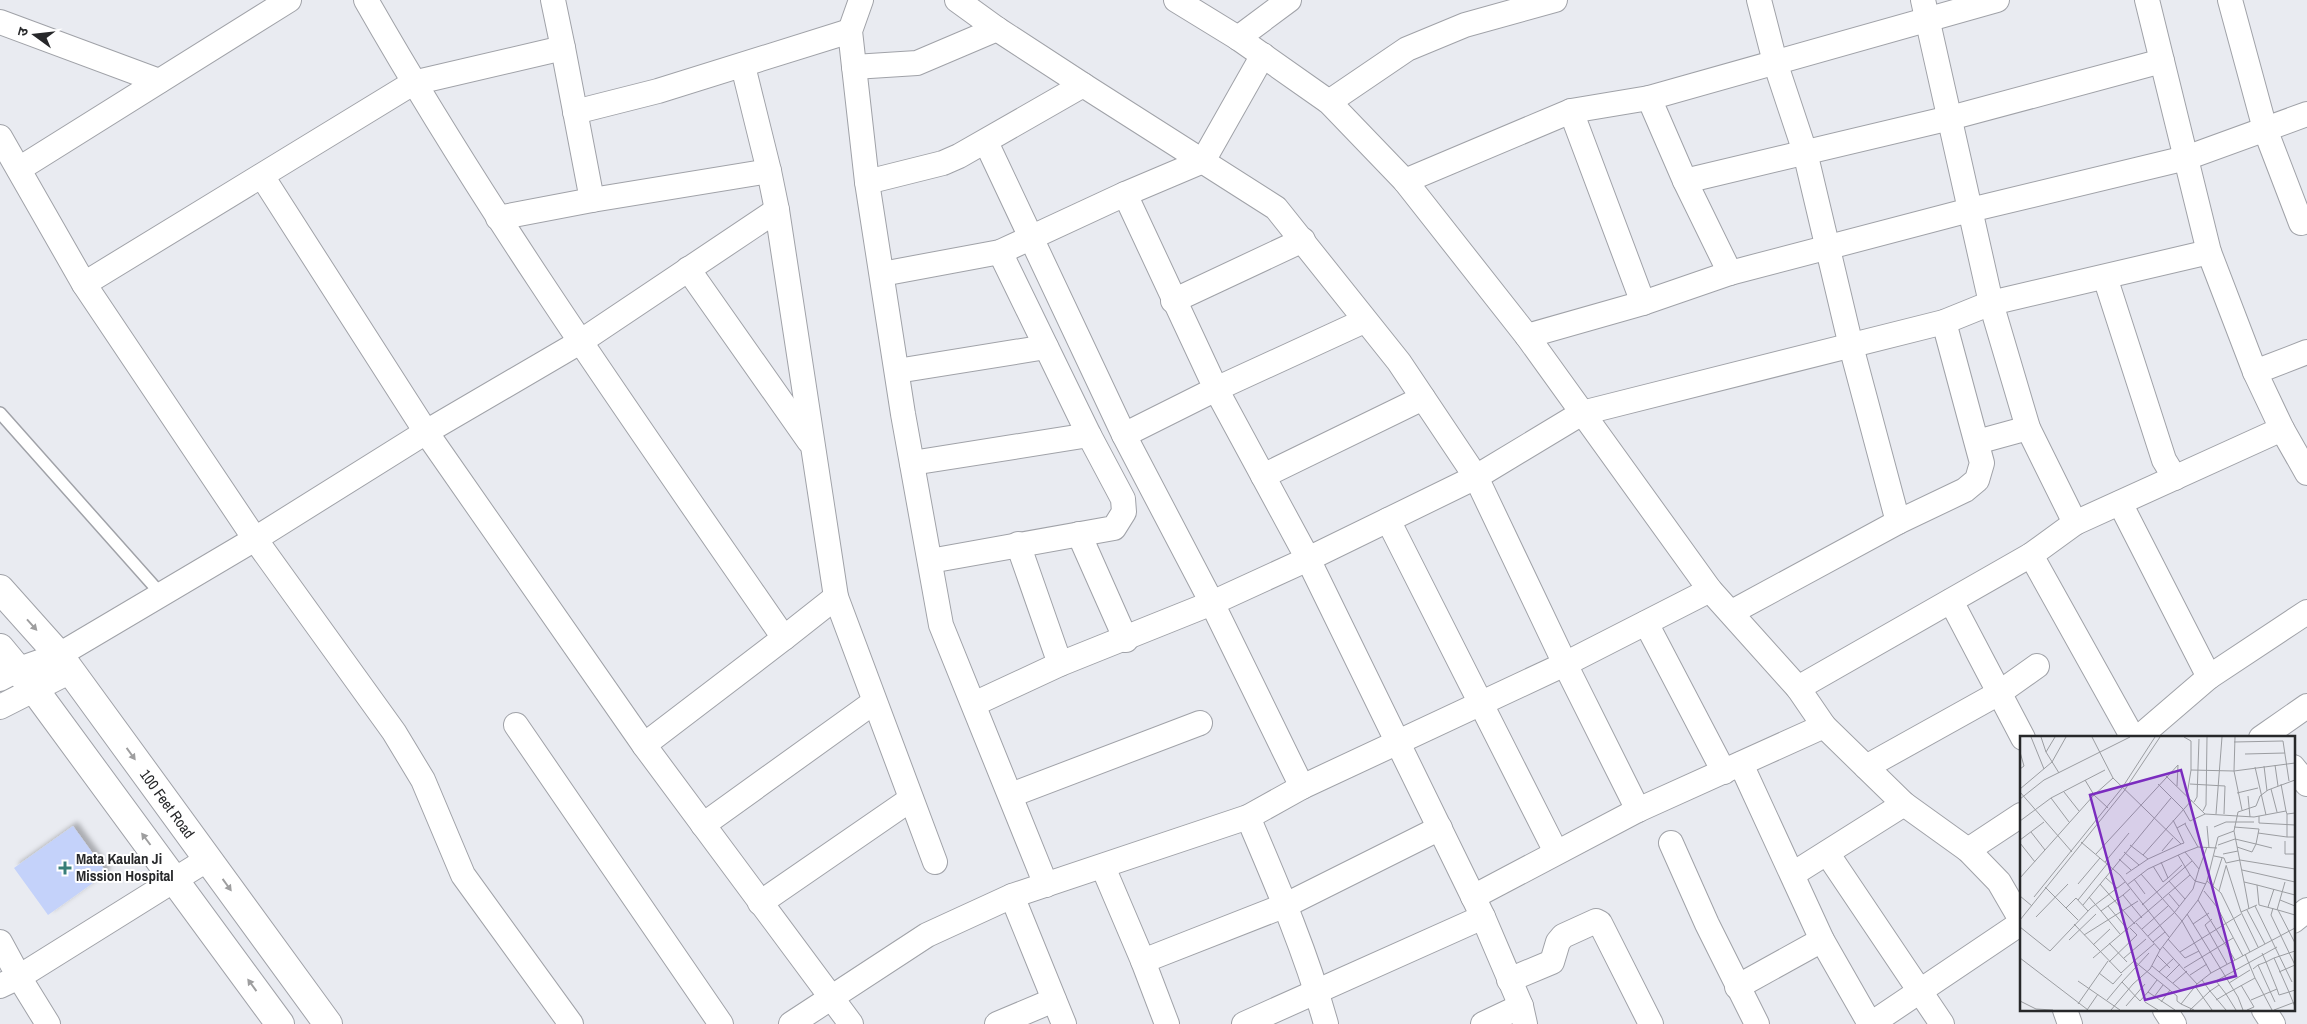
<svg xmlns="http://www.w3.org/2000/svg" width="2307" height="1024" viewBox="0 0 2307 1024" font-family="'Archivo Narrow','Noto Sans Devanagari',sans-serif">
  <defs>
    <filter id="shadow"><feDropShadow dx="4.5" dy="-4.5" stdDeviation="2.5" flood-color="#0004"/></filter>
  </defs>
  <rect width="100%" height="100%" fill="#e9ebf1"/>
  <polygon fill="#c4d2fa" filter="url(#shadow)" points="73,826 107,873 48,915 14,868"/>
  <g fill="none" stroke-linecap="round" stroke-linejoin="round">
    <defs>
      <polyline id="lane" points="0,413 161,594"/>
      <g id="street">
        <path d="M366 0C492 221 640 429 784 638L836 597"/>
        <polyline points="861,0 850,31 867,182 903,414 941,625 1046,885"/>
        <polyline points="957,0 997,29 1083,85"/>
        <polyline points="1176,0 1238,38 1329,102 1405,181 1527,336 1710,590 1798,688 1824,726 1904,804 1968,850 1999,882 2021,920"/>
        <polyline points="1759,0 1775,62 1805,152 1851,346 1898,522"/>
        <polyline points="1923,0 1991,303 2028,428 2075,523"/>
        <polyline points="2147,0 2209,252"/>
        <polyline points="2230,0 2265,129 2301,223 2307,221"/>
        <polyline points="0,22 159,81"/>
        <polyline points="1238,38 1289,0"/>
        <polyline points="1263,55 1203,161 1125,194 1216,389 1308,559 1483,917 1521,1006 1525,1024"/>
        <polyline points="743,66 769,171"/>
        <polyline points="854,67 917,63 997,29"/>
        <polyline points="1649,98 1685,181 1950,118 2162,61"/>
        <polyline points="1329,102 1407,49 1465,25 1555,0"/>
        <polyline points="1571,111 1643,303"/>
        <polyline points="575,112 658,91 850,31"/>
        <polyline points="0,137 84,284 255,539 394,732 423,780 463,875 571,1024"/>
        <polyline points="986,142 1124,435 1212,603 1302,787"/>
        <polyline points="19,169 289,0"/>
        <polyline points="262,176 426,432 644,745 851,1024"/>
        <polyline points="1405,181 1571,111 1649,98 1997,0"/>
        <polyline points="1685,181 1730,273"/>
        <polyline points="867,182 943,163 959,156 1083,85 1276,208 1399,362 1476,477 1565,664 1638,810"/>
        <polyline points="592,200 769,171 777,210"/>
        <polyline points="498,218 592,200 563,48"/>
        <polyline points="1000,252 1089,435"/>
        <polyline points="688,269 809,441"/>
        <polyline points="882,274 1000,252 1125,194"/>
        <polyline points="2105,277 2164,460 2175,478"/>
        <polyline points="84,284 413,83 563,48 553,0"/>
        <polyline points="1173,301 1303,240"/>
        <polyline points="1527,336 1643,303 1730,273 1970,210 2186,158 2307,114"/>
        <polyline points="897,371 1046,347"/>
        <polyline points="2282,429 2307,473"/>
        <polyline points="1124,435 1216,389 1364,321"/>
        <polyline points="1977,442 2028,428"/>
        <polyline points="912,463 1089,435 1123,499 1124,512 1114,528 930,561"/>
        <polyline points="1263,476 1423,398"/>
        <polyline points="2120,503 2209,677"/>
        <polyline points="1388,520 1556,852"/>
        <polyline points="1079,534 1126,640"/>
        <polyline points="1018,544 1060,664"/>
        <polyline points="2031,555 2133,738"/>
        <polyline points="1951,601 2023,738"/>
        <polyline points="1732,612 1898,522 1965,490 1977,480 1982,463 1944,322"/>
        <polyline points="1646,623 1724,772"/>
        <polyline points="0,679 19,669 59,655 255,539 426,432 580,342 777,210 836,597 935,862"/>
        <polyline points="1798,688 2031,555 2075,523 2282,429 2255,372 2307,352"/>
        <polyline points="974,704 1060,664 1212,603 1308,559 1476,477 1582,413 1944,322 1991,303 2209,252 2255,372"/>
        <polyline points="0,707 71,671"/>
        <polyline points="516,725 721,1024"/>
        <polyline points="2138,738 2209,677 2307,612"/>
        <polyline points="2261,738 2307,706"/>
        <polyline points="644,745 784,638"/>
        <polyline points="1741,764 1822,940 1870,1024"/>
        <polyline points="1866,767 1999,693 2037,666"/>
        <polyline points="2293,767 2307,784"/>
        <polyline points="1011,795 1200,723"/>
        <path d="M1248 817C1277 885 1306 952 1326 1024"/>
        <polyline points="703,825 874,702"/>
        <polyline points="1671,843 1707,924 1757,1024"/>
        <polyline points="1968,850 2021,815"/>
        <polyline points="1827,853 1942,1024"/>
        <polyline points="1103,867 1143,961 1286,905 1440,828"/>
        <polyline points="1793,874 1904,804"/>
        <polyline points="1012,896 1064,1024"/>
        <polyline points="1473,897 1638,810 1824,726"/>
        <polyline points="760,903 911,799"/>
        <polyline points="2293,921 2307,910"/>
        <polyline points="0,942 19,977 0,986"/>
        <polyline points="1143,961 1167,1024"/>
        <polyline points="1509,980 1552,962 1558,942 1563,936 1596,921 1600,923 1651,1024"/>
        <polyline points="1737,987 1822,940"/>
        <polyline points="2065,1010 2070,1024"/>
        <polyline points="2165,1010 2174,1024"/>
        <polyline points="2264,1010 2273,1024"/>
        <polyline points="48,1024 19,977 208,859"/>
        <polyline points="791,1024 927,935 1012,896 1248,817 1302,787 1565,664 1710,590"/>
        <polyline points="997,1024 1054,1000"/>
        <polyline points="1244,1024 1483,917"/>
        <polyline points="1483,1024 1521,1006"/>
        <polyline points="1871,1024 2021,923"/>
      </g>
      <g id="secondary">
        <polyline points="0,589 59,655 328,1024"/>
        <polyline points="0,648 34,689 280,1024"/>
      </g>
    </defs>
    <use href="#lane" stroke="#a0a2a8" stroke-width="14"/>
    <use href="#street" stroke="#a0a2a8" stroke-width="26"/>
    <use href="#secondary" stroke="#a0a2a8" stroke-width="30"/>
    <use href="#lane" stroke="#fff" stroke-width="11"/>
    <use href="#street" stroke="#fff" stroke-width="24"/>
    <use href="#secondary" stroke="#fff" stroke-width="28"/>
  </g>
  <defs><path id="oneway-solid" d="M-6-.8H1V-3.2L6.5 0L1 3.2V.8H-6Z" transform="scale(1.25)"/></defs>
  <g fill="#9e9e9f">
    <use href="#oneway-solid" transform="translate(32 625) rotate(48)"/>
    <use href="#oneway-solid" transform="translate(131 754) rotate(54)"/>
    <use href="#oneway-solid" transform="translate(146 839) rotate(-127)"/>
    <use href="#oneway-solid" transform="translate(227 885) rotate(54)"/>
    <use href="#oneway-solid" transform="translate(252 985) rotate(-126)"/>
  </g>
  <path fill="#377e78" stroke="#fff" stroke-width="2" d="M62.5 860.5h5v5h5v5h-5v5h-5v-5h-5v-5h5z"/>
  <g text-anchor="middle" stroke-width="4" stroke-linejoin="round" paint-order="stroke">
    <g font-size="15" fill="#27282a" stroke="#fff">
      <text transform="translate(167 804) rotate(54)" y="5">100 Feet Road</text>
    </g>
    <g font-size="15" font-weight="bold" fill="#27282a" stroke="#fff" text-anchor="start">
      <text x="76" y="864">Mata Kaulan Ji<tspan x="76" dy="17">Mission Hospital</tspan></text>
    </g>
  </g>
  <g transform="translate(2020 736)">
    <rect width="275" height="275" fill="#e9ebf1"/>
    <path fill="none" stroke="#9b9da1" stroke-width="1" d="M11 1 24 33M21 1 26 16 39 37M72 1 93 42 161 108 128 123 106 138M164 1 171 5V34M215 1 214 35 222 74M214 6 263 5 269 45M0 16 4 30 0 33M26 16 35 1M225 18 265 17M255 29 258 50M244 30 247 55M235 31 246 79M146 40 185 78 234 81 266 75 267 78 275 77M65 44 74 59 93 42M138 48 163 73 170 85 185 78M170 48 205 50 204 78M261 48 266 75M0 53 32 26 46 1M251 53 257 76M0 56 52 116M44 56 59 75M217 57 238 52M167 59 171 34 214 35 275 27M228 60 230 81M31 62 49 86M0 63 24 44 110 1M174 66 177 61 179 3M183 75 186 69 187 1M196 78 202 1M267 78V101H275M239 80V87L275 89M153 84 157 92 166 87M0 85 31 62 85 34M165 88 178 111M187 90 189 112M194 91 206 86H234M157 92 164 107 161 108M214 95 224 146 237 149 239 169 258 174 275 207M11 96 25 114M238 97 267 101M0 104 24 86M265 105V118H275M61 106 100 139 149 201M0 107 15 126M110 109 123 119M198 109 215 103 236 108 239 93 214 91M217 111 232 116 236 108 252 112M142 115 153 102M104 116 119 129M76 118 158 29 157 50M203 118 218 115M158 119 170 139M194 120 204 122 206 127 220 124 275 133M99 123 111 134M128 123 123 119 172 64M85 126 109 97M206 129 221 176M133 130 143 146 148 142 141 126M179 133 187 111M222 134 275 146M121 138 162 185 181 219 191 237 182 244M85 141 97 152M0 142 74 59 88 72M148 142 162 129M114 143 125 158M149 145 165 163M187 145 201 157 230 216 191 237M224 146 229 173M58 148 80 122M80 148 115 188M107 149 128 133 165 116 178 111 197 112M237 149 275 159M193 150 202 122M25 151 58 184M110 153 103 159 122 182M184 155 197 171 223 220M199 155 206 130M149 158 159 170M0 160 12 170M14 161 102 52 135 1M69 161 81 175 103 159M58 164 87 128M178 164 215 224M260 164 275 170M63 169 151 62M122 169 172 125M237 169 221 176 238 211M88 170 108 194M235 170 272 246M248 171 254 153M46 172 56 162 68 175M253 172 251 179 275 229M227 174 245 208M257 174 265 146M258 174 275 179M81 175 100 198M167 178 218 261 223 274M16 181 48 148M192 183 185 189 207 228M0 184 104 55 140 1M116 187 140 214M54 188 101 237 114 225 157 260V265L161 268M173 188 189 177M0 191 30 215 71 172 105 146M122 193 148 170M64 199 118 165M128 200 154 177 173 153 179 133 165 116M148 203 165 222 179 215M49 204 76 178M133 206 145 196M89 207 107 226M73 209 90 193M143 211 177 248 182 244 190 255 170 274M160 216 221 178M230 216 275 192M137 219 150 232M0 222 68 274M73 222 170 139 175 145 186 148M104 222 126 203M254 222 275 215M114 225 134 208M89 226 117 199 110 192M238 229 255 266M132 230 162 255M164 232 213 202M233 233 238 229 246 226 254 222 269 256 259 259 257 253 246 226 242 217M139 236 154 222M259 236 275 229M79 237 93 248 102 238M170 239 187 228M146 242 160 228M235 242 252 274M58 245 100 274M102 246 129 217M153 247 167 235M209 247 230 234M199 249 190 255 206 274M221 249 234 271 227 274M175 250 192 274M275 254 269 256 275 271M128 256 137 244M134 261 143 249M87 264 102 246 120 265 128 256 155 274M196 264 206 258 196 245 257 211M231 264 257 253M0 265 16 273 33 274M125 266 138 274M141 266 150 254M58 268 88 225M106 270 125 248M67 274 78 258M91 274 113 248 130 233 140 214 178 164 187 145 198 101 214 95 218 76 236 70 240 60 248 54 275 44M174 274 161 268 177 248M216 274 206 258 235 242 225 218M254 274 275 266"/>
    <path fill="#7b2cbf" fill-opacity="0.15" stroke="#7b2cbf" stroke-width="2.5" d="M161 34 216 240 125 264 70 59Z"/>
    <rect width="275" height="275" fill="none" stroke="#27282a" stroke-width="2.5"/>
  </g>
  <g transform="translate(35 35) rotate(285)" stroke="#ffffff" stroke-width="4" paint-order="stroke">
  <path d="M0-4L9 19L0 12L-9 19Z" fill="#27282a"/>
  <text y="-8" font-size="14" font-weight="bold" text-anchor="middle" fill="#27282a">उ</text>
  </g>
</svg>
